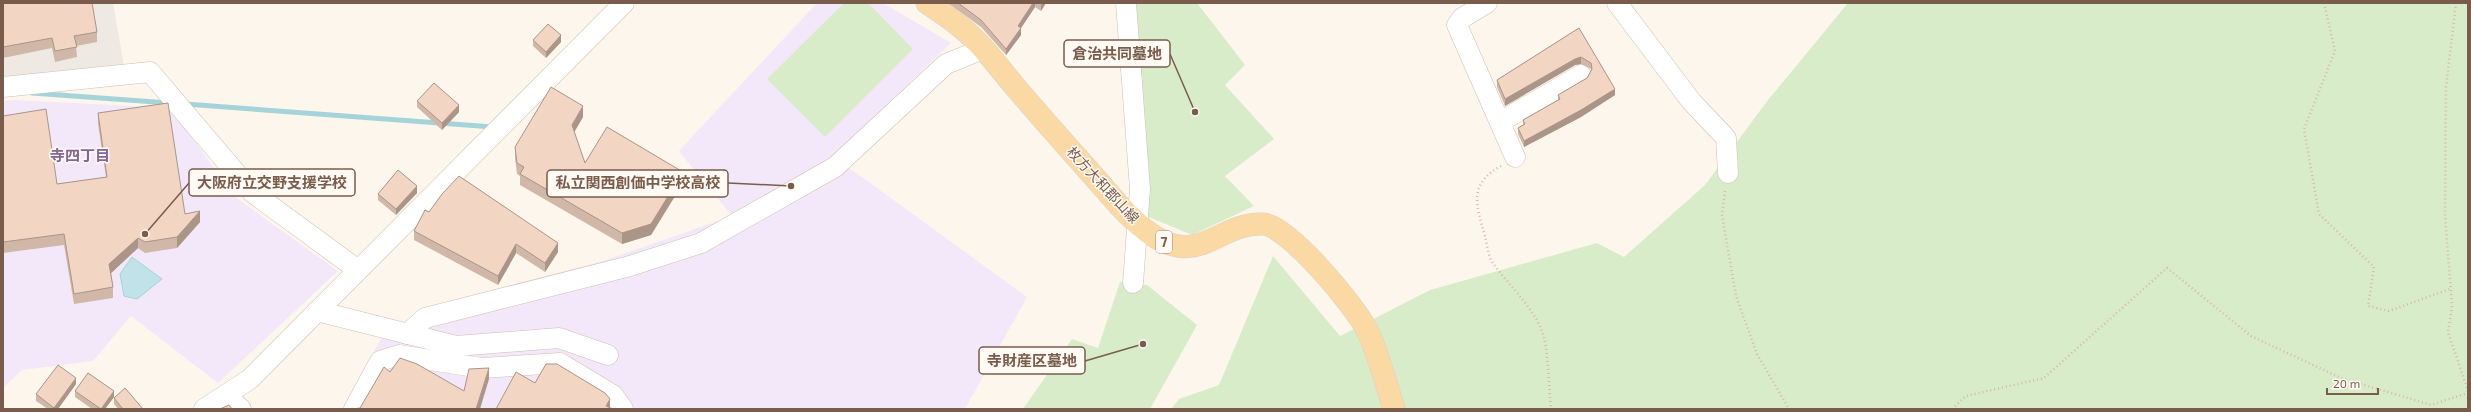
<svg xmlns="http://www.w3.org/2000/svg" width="2471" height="412" viewBox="0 0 2471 412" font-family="'Exo 2','Noto Sans JP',sans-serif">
  <rect width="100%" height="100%" fill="#fdf6ec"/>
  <polygon fill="#efe9e4" points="3,3 113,3 124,66 3,79"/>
  <g fill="#f3e8fa">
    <polygon points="817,3 883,3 951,43 833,156 1027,297 965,409 342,409 382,337 439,304 603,261 732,216 679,151"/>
    <polygon points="15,100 171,108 235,197 338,271 218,383 131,316 93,361 22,370 3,388 3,101"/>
  </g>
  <g fill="#d8ecc9">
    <polygon points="844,3 868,3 913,49 825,137 767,79"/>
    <polygon points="1135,3 1197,3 1245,65 1225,85 1274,139 1225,176 1254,206 1192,235 1144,215"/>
    <polygon points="1848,3 2468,3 2468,409 1171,409 1179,399 1219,385 1273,256 1340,336 1430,290 1597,243 1624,257 1705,185 1768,100"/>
    <polygon points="1120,282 1147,285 1197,325 1150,409 1023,409 1072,339 1098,348"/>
  </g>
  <polygon fill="#bfe3e8" stroke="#a5d3da" points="132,257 162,279 137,299 124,296 120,274"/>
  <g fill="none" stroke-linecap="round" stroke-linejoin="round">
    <g stroke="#a5d3da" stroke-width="5">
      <polyline points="32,93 169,103"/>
      <polyline points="185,104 493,127"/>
    </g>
    <defs>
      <g id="minor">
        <polyline points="1126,3 1140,189 1133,283"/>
        <polyline points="1487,3 1462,18 1457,25 1515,157"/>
        <polyline points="1617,3 1691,101 1726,138 1728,173"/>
        <polyline points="3,87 150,72 253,193 358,270"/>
        <polyline points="1500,122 1581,75"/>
        <polyline points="317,311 456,346 559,338 608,355"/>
        <polyline points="407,334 425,318 630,266 701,243 835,167 946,64 983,49"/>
        <polyline points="226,395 241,409"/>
        <polyline points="204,409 250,379 624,3"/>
        <polyline points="354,409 380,361 399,355 481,368 560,363 613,395 623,409"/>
      </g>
      <path id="major" d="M927 3C945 15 963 27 978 43 992 57 1004 74 1017 89 1041 117 1065 144 1089 171 1108 192 1126 216 1148 232 1199 270 1218 222 1263 224 1288 225 1357 308 1368 332 1379 356 1386 384 1394 409"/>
    </defs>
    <use href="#minor" stroke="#d1beb0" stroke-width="21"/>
    <use href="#major" stroke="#dad1cd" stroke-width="23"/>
    <g stroke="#d9b8a5" stroke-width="2.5" stroke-dasharray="1 3" stroke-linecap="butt">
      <polyline points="2324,3 2335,51 2304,129 2319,214 2374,267 2368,306 2389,311 2450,289"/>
      <polyline points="2456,3 2446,87 2445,215 2452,306 2448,332 2468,391"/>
      <path d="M1501 166C1468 184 1476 205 1485 236 1487 244 1488 255 1492 262 1508 285 1531 304 1542 331 1548 343 1549 392 1551 409"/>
      <polyline points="1725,191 1722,215 1736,296 1757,354 1789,409"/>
      <polyline points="1952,409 1966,396 2044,378 2167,268 2251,336 2341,378 2431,405 2468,393"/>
    </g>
    <use href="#minor" stroke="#fff" stroke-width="20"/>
    <use href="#major" stroke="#fbd9a5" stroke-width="22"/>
  </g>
  <g fill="#d1b7a8">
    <polygon points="3,3 97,32 97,42 76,46 77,57 55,62 52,48 3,58"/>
    <polygon points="948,3 1046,3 1041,11 1035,7 1021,28 1021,35 1006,55 981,27"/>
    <polygon points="1579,28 1615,95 1581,117 1524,147 1518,134 1518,128 1523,125 1523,120 1558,100 1558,95 1587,78 1591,71 1591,69 1581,64 1575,65 1505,106 1497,87 1497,80"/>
    <polygon points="533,40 561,42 546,58 533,46"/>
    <polygon points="417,101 459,112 442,130 417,107"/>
    <polygon points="98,113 185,214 200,222 177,248 145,253 138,248 111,273 113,287 113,298 74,304 64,245 3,253 3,116 57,184 106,177 98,124"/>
    <polygon points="583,117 574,132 585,163 683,183 651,235 622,244 520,185 520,176 517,174 515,158 515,147"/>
    <polygon points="417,193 396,215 378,200 378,194"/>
    <polygon points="425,210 558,252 545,272 516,253 498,285 414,240 414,231"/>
    <polygon points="76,384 58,409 48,409 36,401 36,394"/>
    <polygon points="75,391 114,397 105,409 92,409 75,397"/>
    <polygon points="114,398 143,409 118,409 114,404"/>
  </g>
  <g fill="#aa9588">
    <polygon points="1033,3 1035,3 1035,7 1019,31 1021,28 1021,35 1006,55 1006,49 1018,26"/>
    <polygon points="1042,3 1046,3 1041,11 1041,4"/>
    <polygon points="561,35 561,42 546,58 546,52"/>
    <polygon points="1581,57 1581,64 1575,65 1505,106 1505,99 1575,59"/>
    <polygon points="1615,89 1615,95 1581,117 1524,147 1524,141"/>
    <polygon points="459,105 459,112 442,130 442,123"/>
    <polygon points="583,106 583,117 572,136 572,125"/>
    <polygon points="683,172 683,183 651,235 622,244 622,233"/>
    <polygon points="417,186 417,193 396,215 396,209"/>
    <polygon points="200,211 200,222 177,248 177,237"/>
    <polygon points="138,238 138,248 109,275 109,264"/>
    <polygon points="558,243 558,252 545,272 545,263"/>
    <polygon points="516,244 516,253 498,285 498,276"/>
    <polygon points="489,368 489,379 480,409 476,409"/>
    <polygon points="76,378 76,384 58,409 54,409 54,408"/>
    <polygon points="114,391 114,397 105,409 101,409"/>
    <polygon points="610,399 610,409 606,406"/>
  </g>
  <g fill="#f3d5c3" stroke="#aa9588">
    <polygon points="3,3 92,3 97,32 74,36 77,47 55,51 52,38 3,47"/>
    <polygon points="958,3 1033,3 1018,26 1021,28 1006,49 981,20"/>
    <polygon points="548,24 561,35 546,52 533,40"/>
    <polygon points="1579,28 1615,89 1581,110 1524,141 1518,128 1525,124 1523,120 1560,99 1558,95 1587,78 1592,69 1591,63 1581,57 1575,59 1505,99 1497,80"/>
    <polygon points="434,83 459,105 442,123 417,101"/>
    <polygon points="551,87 583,106 572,125 585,163 607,127 683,172 651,224 622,233 520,174 524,167 517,163 515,147"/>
    <polygon points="168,103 185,214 200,211 177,237 145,242 138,238 109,264 113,287 74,294 64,234 3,242 3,116 46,109 57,184 107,177 98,113"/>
    <polygon points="398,170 417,186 396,209 378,194"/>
    <polygon points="459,176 558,243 545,263 516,244 498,276 414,231 425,210 429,212 442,194"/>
    <polygon points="400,358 417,364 464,391 469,369 489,368 476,409 351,409 360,408 384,367 390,372"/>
    <polygon points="546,364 557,364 605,393 610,399 606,406 613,409 496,409 516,372 535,383"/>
    <polygon points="58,365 76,378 54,408 36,394"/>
    <polygon points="88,373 114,391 101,409 75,391"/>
    <polygon points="125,388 143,409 123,409 114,398"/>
    <polygon points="229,405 232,409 220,409"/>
  </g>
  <g text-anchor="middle" stroke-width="3" stroke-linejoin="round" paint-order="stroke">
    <rect fill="#fffaf3" stroke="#a28b7f" stroke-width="1" x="1156" y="231" width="16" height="22" rx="3"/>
    <g font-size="13" font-weight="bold" fill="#7a5c4d">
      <text x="1164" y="247">7</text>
    </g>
    <g font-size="14" fill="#7a5c4d" stroke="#fffaf3">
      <text transform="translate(1103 185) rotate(47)" y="5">枚方大和郡山線</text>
    </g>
    <g font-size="15" font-weight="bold" fill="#846695" stroke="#fffaf3">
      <text x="80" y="161">寺四丁目</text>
    </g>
  </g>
  <path fill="none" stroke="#7a5c4d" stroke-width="1.5" d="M1195 112L1170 54M145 234L189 183M791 186L728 183M1143 344L1085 361"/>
  <g fill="#7a5c4d" stroke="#fffaf3" stroke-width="1.5">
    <circle cx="1195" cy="112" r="4"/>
    <circle cx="145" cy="234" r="4"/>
    <circle cx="791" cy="186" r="4"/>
    <circle cx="1143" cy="344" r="4"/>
  </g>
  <g fill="#fffaf3" stroke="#7a5c4d" stroke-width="1.5">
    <rect x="1064" y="40" width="106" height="27" rx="4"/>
    <rect x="189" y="169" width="166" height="27" rx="4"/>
    <rect x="547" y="170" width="181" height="27" rx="4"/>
    <rect x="979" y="347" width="106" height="27" rx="4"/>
  </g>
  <g font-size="15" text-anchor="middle" font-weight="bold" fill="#7a5c4d">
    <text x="1117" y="59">倉治共同墓地</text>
    <text x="272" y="188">大阪府立交野支援学校</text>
    <text x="638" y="188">私立関西創価中学校高校</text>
    <text x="1032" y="366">寺財産区墓地</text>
  </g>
  <rect width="2471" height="412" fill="none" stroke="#7a5c4d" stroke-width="8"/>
  <path d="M2327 388v6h51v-6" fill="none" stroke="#7a5c4d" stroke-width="2"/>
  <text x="2333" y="388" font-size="12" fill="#7a5c4d" stroke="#fffaf3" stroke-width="3" paint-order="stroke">20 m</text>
</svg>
